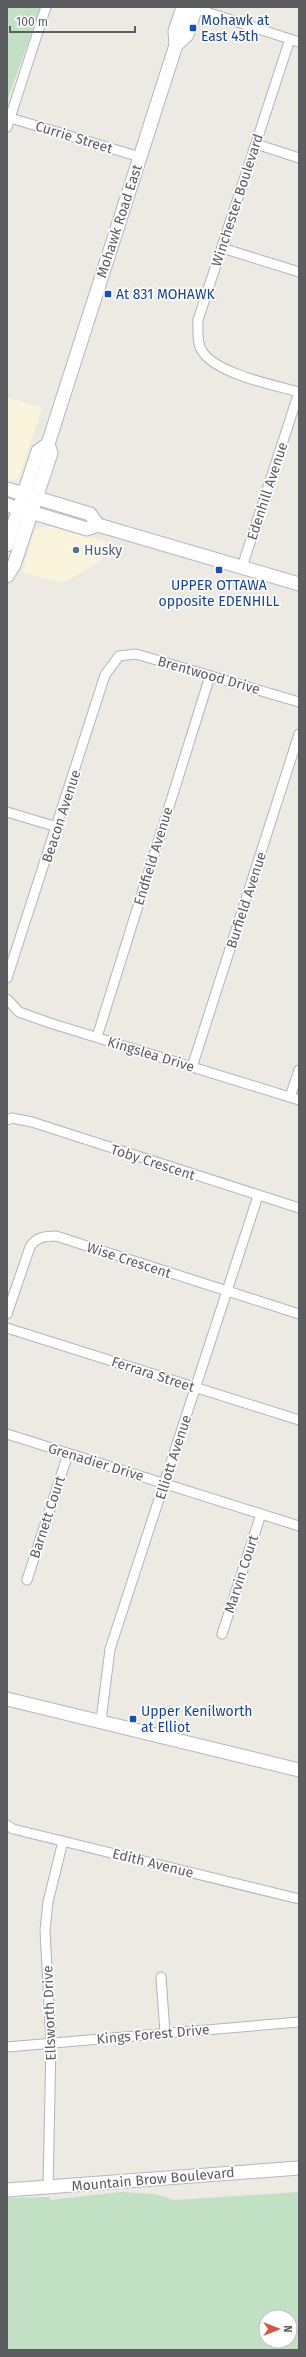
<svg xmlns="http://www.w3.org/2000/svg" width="306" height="2357" viewBox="0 0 306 2357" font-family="'Fira Sans',sans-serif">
  <rect width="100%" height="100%" fill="#eceae3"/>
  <g fill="#f9f4db">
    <polygon points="7,397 42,408 19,477 15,480 9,481 7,480"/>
    <polygon points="43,527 51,527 107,542 100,561 63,583 22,572 35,530"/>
  </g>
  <g fill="#c2e0c4" fill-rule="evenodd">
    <polygon points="7,7 41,7 7,101"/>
    <path d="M121 2192 155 2194 174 2200 299 2192V2350H7V2198L50 2197V2200ZM266 2317H290V2341H266Z"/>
  </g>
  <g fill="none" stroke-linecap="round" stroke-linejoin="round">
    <defs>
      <g id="street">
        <polyline points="191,7 299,42"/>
        <path d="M290 39 198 320C198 329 197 338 200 347 210 373 274 385 299 392"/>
        <polyline points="7,117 140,157"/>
        <polyline points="7,127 46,7"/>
        <polyline points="256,144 299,158"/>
        <polyline points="222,248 299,272"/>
        <polyline points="242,567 299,392"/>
        <polyline points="7,812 57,827"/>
        <polyline points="7,978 105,675 119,656 136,654 299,702"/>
        <polyline points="7,999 19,1012 50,1023 299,1100"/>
        <polyline points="97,1037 210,676"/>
        <polyline points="192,1067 299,734"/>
        <polyline points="290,1097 299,1070"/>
        <polyline points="7,1120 12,1118 32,1122 299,1208"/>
        <path d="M7 1314 30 1247C36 1237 45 1236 56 1236L299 1314"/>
        <polyline points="7,1328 299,1420"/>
        <polyline points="7,1434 299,1526"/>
        <polyline points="27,1580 68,1454"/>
        <polyline points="222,1634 261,1514"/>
        <polyline points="101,1721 110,1649 258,1196"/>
        <polyline points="7,1825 13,1829 299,1899"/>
        <polyline points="161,1977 165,2033"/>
        <polyline points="7,2047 299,2022"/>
        <polyline points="48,2188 51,2043 45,1930 48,1902 63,1841"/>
      </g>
      <g id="secondary">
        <polyline points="176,45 187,35 196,7"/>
        <polyline points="7,489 90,514 98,525"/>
        <polyline points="7,505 87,529 98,525 299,584"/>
        <polyline points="7,545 38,451 48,444 176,45 175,31 183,7"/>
        <polyline points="7,576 14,565 51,453 48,444"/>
        <polyline points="7,1699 299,1770"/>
        <polyline points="7,2190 299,2168"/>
      </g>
    </defs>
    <use href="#street" stroke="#b3b4b8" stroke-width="11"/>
    <use href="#secondary" stroke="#b4b6bb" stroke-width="15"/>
    <use href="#street" stroke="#fff" stroke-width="9"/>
    <use href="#secondary" stroke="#fff" stroke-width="13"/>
  </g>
  <g fill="#1a4fb4" stroke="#fff" stroke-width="1.5">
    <rect x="189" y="24" width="8" height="8" rx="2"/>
    <rect x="104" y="290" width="8" height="8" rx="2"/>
    <rect x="215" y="566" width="8" height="8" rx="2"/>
    <rect x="129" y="1715" width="8" height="8" rx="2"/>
  </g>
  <circle fill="#5c6f8a" stroke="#fff" stroke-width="1.5" cx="76" cy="550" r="4"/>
  <g text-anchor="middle" stroke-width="3.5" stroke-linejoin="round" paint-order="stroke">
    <g font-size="14" fill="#164399" stroke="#fff" text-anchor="start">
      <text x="201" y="25">Mohawk at<tspan x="201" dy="16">East 45th</tspan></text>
      <text x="116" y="299">At 831 MOHAWK</text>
      <text x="219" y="590" text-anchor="middle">UPPER OTTAWA<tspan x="219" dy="16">opposite EDENHILL</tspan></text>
      <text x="141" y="1716">Upper Kenilworth<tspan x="141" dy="16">at Elliot</tspan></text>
    </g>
    <g font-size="14" fill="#5b5d61" stroke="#fff">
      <text transform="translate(74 137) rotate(17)" y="5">Currie Street</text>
      <text transform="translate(237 200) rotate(-72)" y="5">Winchester Boulevard</text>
      <text transform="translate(119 221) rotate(-72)" y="5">Mohawk Road East</text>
      <text transform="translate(267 491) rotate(-72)" y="5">Edenhill Avenue</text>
      <text transform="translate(209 675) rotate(16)" y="5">Brentwood Drive</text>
      <text transform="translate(61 816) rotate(-72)" y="5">Beacon Avenue</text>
      <text transform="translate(153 856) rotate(-73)" y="5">Endfield Avenue</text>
      <text transform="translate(246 900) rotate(-72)" y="5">Burfield Avenue</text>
      <text transform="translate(151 1054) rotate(17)" y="5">Kingslea Drive</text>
      <text transform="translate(153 1162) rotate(18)" y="5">Toby Crescent</text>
      <text transform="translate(129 1260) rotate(18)" y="5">Wise Crescent</text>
      <text transform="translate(153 1374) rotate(18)" y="5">Ferrara Street</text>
      <text transform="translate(173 1457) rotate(-72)" y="5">Elliott Avenue</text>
      <text transform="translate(96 1462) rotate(17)" y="5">Grenadier Drive</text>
      <text transform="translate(47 1517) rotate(-72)" y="5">Barnett Court</text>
      <text transform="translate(241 1574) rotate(-72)" y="5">Marvin Court</text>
      <text transform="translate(153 1863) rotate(14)" y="5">Edith Avenue</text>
      <text transform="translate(49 2013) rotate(-92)" y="5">Ellsworth Drive</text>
      <text transform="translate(153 2034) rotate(-5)" y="5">Kings Forest Drive</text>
      <text transform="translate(153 2179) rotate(-5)" y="5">Mountain Brow Boulevard</text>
    </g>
    <g font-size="14" fill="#4e5e75" stroke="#fff" text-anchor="start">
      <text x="84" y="555">Husky</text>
    </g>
  </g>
  <rect width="306" height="2357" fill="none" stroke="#5b5d61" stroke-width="16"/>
  <g transform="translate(278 2329) rotate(90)"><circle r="19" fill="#ffffff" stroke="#bdbec0"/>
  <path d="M0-3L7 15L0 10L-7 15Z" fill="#d25842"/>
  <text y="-6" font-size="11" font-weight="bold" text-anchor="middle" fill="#5b5d61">N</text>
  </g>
  <path d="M10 26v6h125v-6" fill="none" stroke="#5b5d61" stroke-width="2"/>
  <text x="16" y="26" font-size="12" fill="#5b5d61" stroke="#ffffff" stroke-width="3" paint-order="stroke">100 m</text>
</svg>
